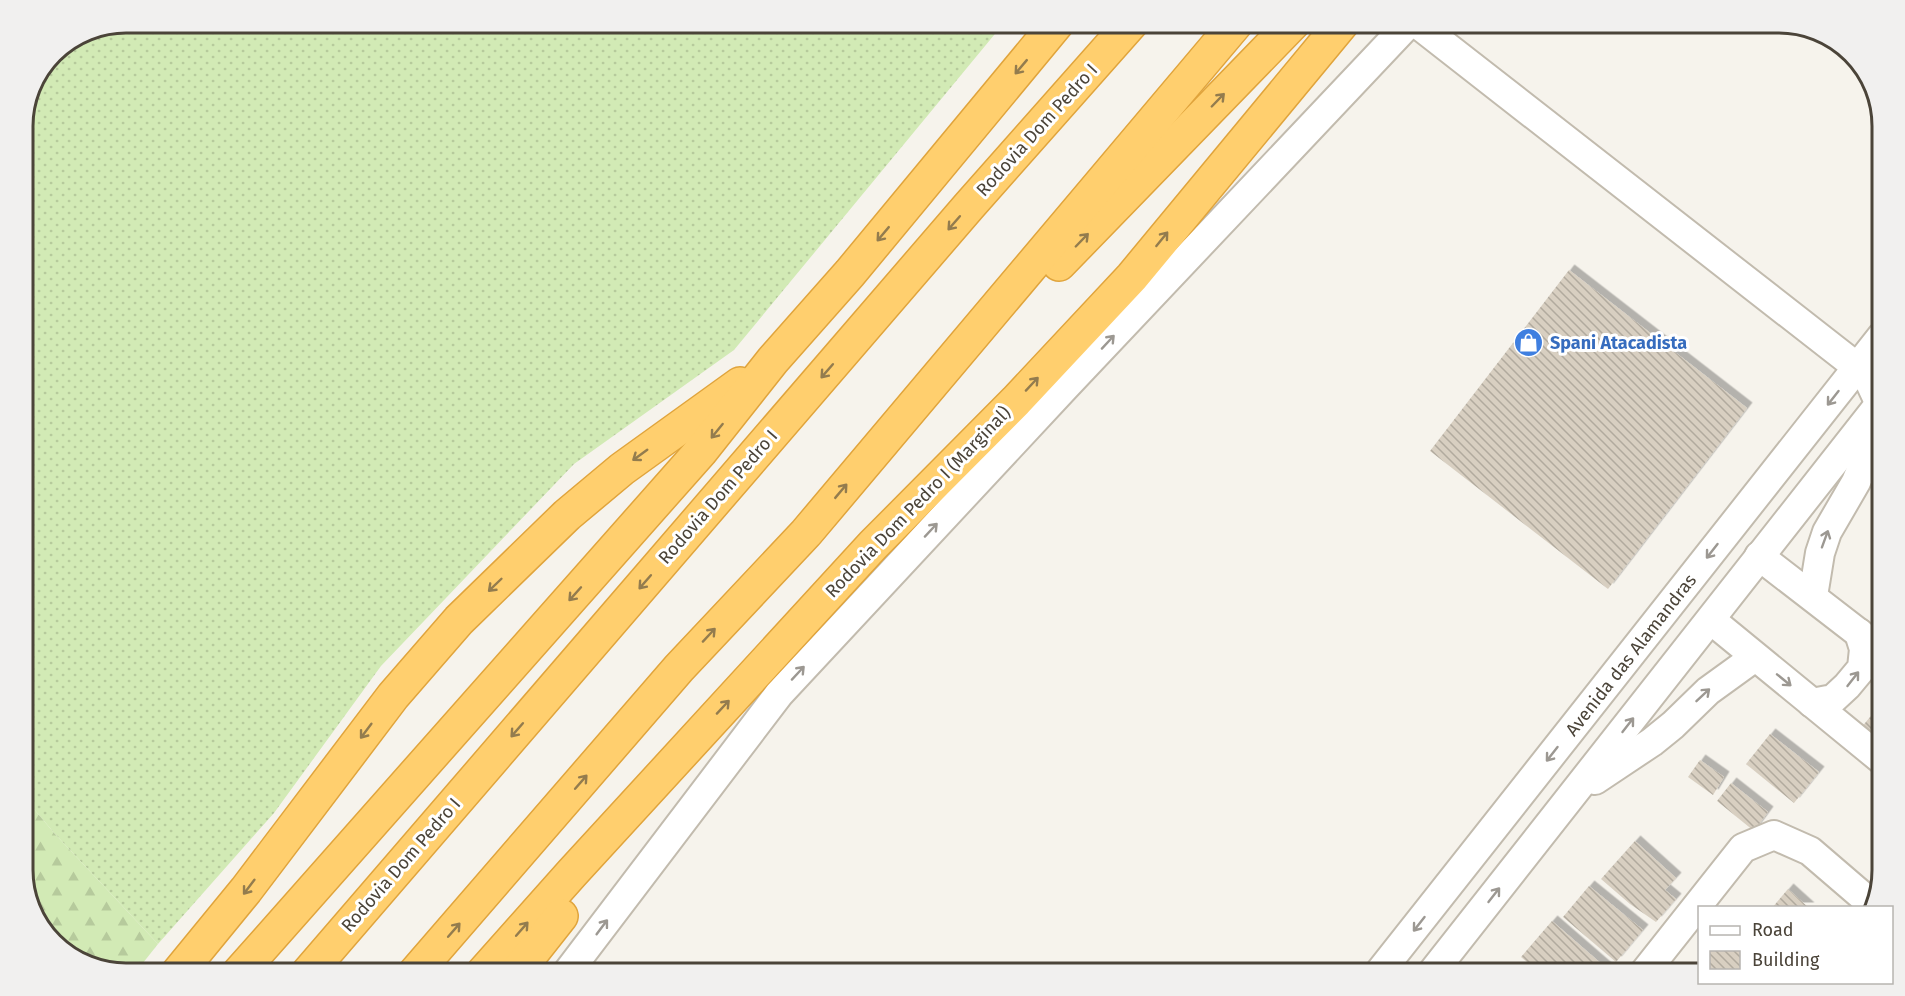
<svg xmlns="http://www.w3.org/2000/svg" width="1905" height="996" viewBox="0 0 1905 996" font-family="'Fira Sans',sans-serif">
  <defs>
    <pattern id="grass-dots" width="8" height="8" patternUnits="userSpaceOnUse" patternTransform="scale(1.5)"><rect width="8" height="8" fill="#d2eab5"/><path d="M2 2h.1M6 6h.1" fill="none" stroke="#b6ca9c" stroke-width="1.8" stroke-linecap="round"/></pattern>
    <pattern id="forest-firs" width="22" height="20" patternUnits="userSpaceOnUse" patternTransform="scale(1.5)"><rect width="22" height="20" fill="#d2eab5"/><path d="M5 1l3.5 6h-7zM16 11l3.5 6h-7z" fill="#b6ca9c"/></pattern>
    <pattern id="building-back-hatch" width="6" height="6" patternUnits="userSpaceOnUse" patternTransform="scale(1.5)"><rect width="6" height="6" fill="#d8cfc1"/><path d="M-1 5l2 2M0 0l6 6M5-1l2 2" fill="none" stroke="#b1aa9e"/></pattern>
    <filter id="shadow"><feDropShadow dx="5.5" dy="-5.5" stdDeviation="0" flood-color="#0004"/></filter>
  </defs>
  <rect width="100%" height="100%" fill="#f6f3ec"/>
  <polygon fill="url(#grass-dots)" points="126,23 1004,23 734,350 574,464 381,666 274,813 158,944 55,834 23,796 23,120 53,53 87,30"/>
  <polygon fill="url(#forest-firs)" points="23,796 55,834 158,944 135,973 126,973 80,963 40,927 23,877"/>
  <g fill="url(#building-back-hatch)" filter="url(#shadow)">
    <polygon points="1569,270 1747,408 1608,589 1430,451"/>
    <polygon points="1882,710 1882,740 1875,749 1856,734 1875,711 1879,714"/>
    <polygon points="1770,734 1819,772 1794,803 1746,764"/>
    <polygon points="1700,760 1724,777 1713,795 1688,777"/>
    <polygon points="1731,783 1768,812 1754,831 1717,801"/>
    <polygon points="1635,841 1676,878 1665,890 1676,899 1656,922 1630,904 1601,879"/>
    <polygon points="1589,886 1643,930 1616,962 1563,917"/>
    <polygon points="1788,889 1809,908 1772,908"/>
    <polygon points="1552,921 1612,973 1546,973 1535,965 1533,967 1521,957"/>
    <polygon points="1524,965 1534,973 1517,973"/>
  </g>
  <g fill="none" stroke-linecap="round" stroke-linejoin="round">
    <defs>
      <g id="minor">
        <polyline points="1415,22 1866,374 1880,404 1881,423 1856,482 1827,532 1820,553 1813,596"/>
        <polyline points="1759,556 1882,651"/>
        <polyline points="1711,620 1882,760"/>
        <polyline points="1812,703 1833,699 1847,686 1862,668 1864,649 1859,633"/>
        <polyline points="1595,780 1652,742 1673,725 1708,691 1755,657"/>
        <polyline points="567,973 779,694 1065,387 1410,22"/>
        <polyline points="1379,973 1882,336"/>
        <polyline points="1432,973 1875,410"/>
        <polyline points="1644,973 1743,848 1774,835 1810,851 1874,906"/>
      </g>
      <g id="highway">
        <polyline points="1059,264 1294,22"/>
        <polyline points="178,973 246,890 393,696 459,620 567,515 622,469 740,384"/>
        <polyline points="239,973 701,451 773,360 850,273 1058,22"/>
        <polyline points="308,973 969,206 1132,22"/>
        <polyline points="415,973 679,668 806,533 1237,22"/>
        <polyline points="483,973 572,873 873,545 1016,401 1132,277 1343,22"/>
        <polyline points="516,973 561,916"/>
      </g>
    </defs>
    <use href="#minor" stroke="#c2bbae" stroke-width="32"/>
    <use href="#highway" stroke="#e0a43c" stroke-width="36"/>
    <use href="#minor" stroke="#fff" stroke-width="28"/>
    <use href="#highway" stroke="#ffcf6e" stroke-width="33"/>
  </g>
  <defs><path id="oneway-shaft" d="M-6 0H5M1.5-3L5.5 0L1.5 3" fill="none" stroke-width="1.6" stroke-linecap="round" stroke-linejoin="round" transform="scale(1.5)"/></defs>
  <g stroke="#937c4e">
    <use href="#oneway-shaft" transform="translate(1021 67) rotate(130)"/>
    <use href="#oneway-shaft" transform="translate(1218 100) rotate(-46)"/>
    <use href="#oneway-shaft" transform="translate(954 223) rotate(131)"/>
    <use href="#oneway-shaft" transform="translate(883 234) rotate(130)"/>
    <use href="#oneway-shaft" transform="translate(1162 239) rotate(-51)"/>
    <use href="#oneway-shaft" transform="translate(1082 240) rotate(-46)"/>
    <use href="#oneway-shaft" transform="translate(827 371) rotate(131)"/>
    <use href="#oneway-shaft" transform="translate(1032 384) rotate(-47)"/>
    <use href="#oneway-shaft" transform="translate(717 431) rotate(129)"/>
    <use href="#oneway-shaft" transform="translate(640 455) rotate(144)"/>
    <use href="#oneway-shaft" transform="translate(841 491) rotate(-50)"/>
    <use href="#oneway-shaft" transform="translate(645 582) rotate(131)"/>
    <use href="#oneway-shaft" transform="translate(495 585) rotate(136)"/>
    <use href="#oneway-shaft" transform="translate(575 594) rotate(132)"/>
    <use href="#oneway-shaft" transform="translate(709 635) rotate(-47)"/>
    <use href="#oneway-shaft" transform="translate(723 707) rotate(-47)"/>
    <use href="#oneway-shaft" transform="translate(517 730) rotate(131)"/>
    <use href="#oneway-shaft" transform="translate(366 731) rotate(127)"/>
    <use href="#oneway-shaft" transform="translate(581 782) rotate(-49)"/>
    <use href="#oneway-shaft" transform="translate(249 887) rotate(127)"/>
    <use href="#oneway-shaft" transform="translate(522 929) rotate(-49)"/>
    <use href="#oneway-shaft" transform="translate(454 930) rotate(-49)"/>
  </g>
  <g stroke="#9c9892">
    <use href="#oneway-shaft" transform="translate(1108 342) rotate(-47)"/>
    <use href="#oneway-shaft" transform="translate(1833 398) rotate(128)"/>
    <use href="#oneway-shaft" transform="translate(931 530) rotate(-47)"/>
    <use href="#oneway-shaft" transform="translate(1825 539) rotate(-70)"/>
    <use href="#oneway-shaft" transform="translate(1712 551) rotate(128)"/>
    <use href="#oneway-shaft" transform="translate(798 673) rotate(-47)"/>
    <use href="#oneway-shaft" transform="translate(1853 679) rotate(-52)"/>
    <use href="#oneway-shaft" transform="translate(1784 680) rotate(39)"/>
    <use href="#oneway-shaft" transform="translate(1703 695) rotate(-43)"/>
    <use href="#oneway-shaft" transform="translate(1628 725) rotate(-52)"/>
    <use href="#oneway-shaft" transform="translate(1552 754) rotate(128)"/>
    <use href="#oneway-shaft" transform="translate(1494 895) rotate(-52)"/>
    <use href="#oneway-shaft" transform="translate(1419 924) rotate(128)"/>
    <use href="#oneway-shaft" transform="translate(602 927) rotate(-53)"/>
  </g>
  <defs>
    <symbol id="shop-disc" viewBox="-11 -11 22 22"><circle r="9.5" fill="#3f7fe0" stroke="#fff"/><path d="M-5-2.5h2.3a2.7 3.5 0 0 1 5.4 0H5L5.5 6h-11ZM-1.5-2.5h3a1.5 2.3 0 0 0-3 0Z" fill="#fff"/></symbol>
  </defs>
  <g fill-rule="evenodd">
    <use href="#shop-disc" x="1512" y="326" width="33" height="33"/>
  </g>
  <g text-anchor="middle" stroke-width="6" stroke-linejoin="round" paint-order="stroke">
    <g font-size="18" fill="#4b4439" stroke="#fff">
      <text transform="translate(1037 130) rotate(-48)" y="6">Rodovia Dom Pedro I</text>
      <text transform="translate(718 497) rotate(-49)" y="6">Rodovia Dom Pedro I</text>
      <text transform="translate(918 502) rotate(-46)" y="6">Rodovia Dom Pedro I (Marginal)</text>
      <text transform="translate(1631 655) rotate(-52)" y="6">Avenida das Alamandras</text>
      <text transform="translate(401 865) rotate(-49)" y="6">Rodovia Dom Pedro I</text>
    </g>
    <g font-size="18" font-weight="bold" fill="#366cbe" stroke="#fff" text-anchor="start">
      <text x="1550" y="349">Spani Atacadista</text>
    </g>
  </g>
  <path d="M0 0H1905V996H0ZM126 33H1779A93 93 0 0 1 1872 126V870A93 93 0 0 1 1779 963H126A93 93 0 0 1 33 870V126A93 93 0 0 1 126 33Z" fill="#f1f0ef" fill-rule="evenodd"/>
  <path fill="none" stroke="#4b4439" stroke-width="3" d="M126 33H1779A93 93 0 0 1 1872 126V870A93 93 0 0 1 1779 963H126A93 93 0 0 1 33 870V126A93 93 0 0 1 126 33Z"/>
  <rect x="1698" y="906" width="195" height="78" fill="#ffffff" stroke="#b7b4b0" stroke-width="1.5"/>
  <rect x="1710" y="926" width="30" height="9" fill="#ffffff" stroke="#b7b4b0" stroke-width="1.5"/>
  <text x="1752" y="936" font-size="18" fill="#4b4439">Road</text>
  <rect x="1710" y="951" width="30" height="18" fill="url(#building-back-hatch)" stroke="#b7b4b0" stroke-width="1.5"/>
  <text x="1752" y="966" font-size="18" fill="#4b4439">Building</text>
</svg>
